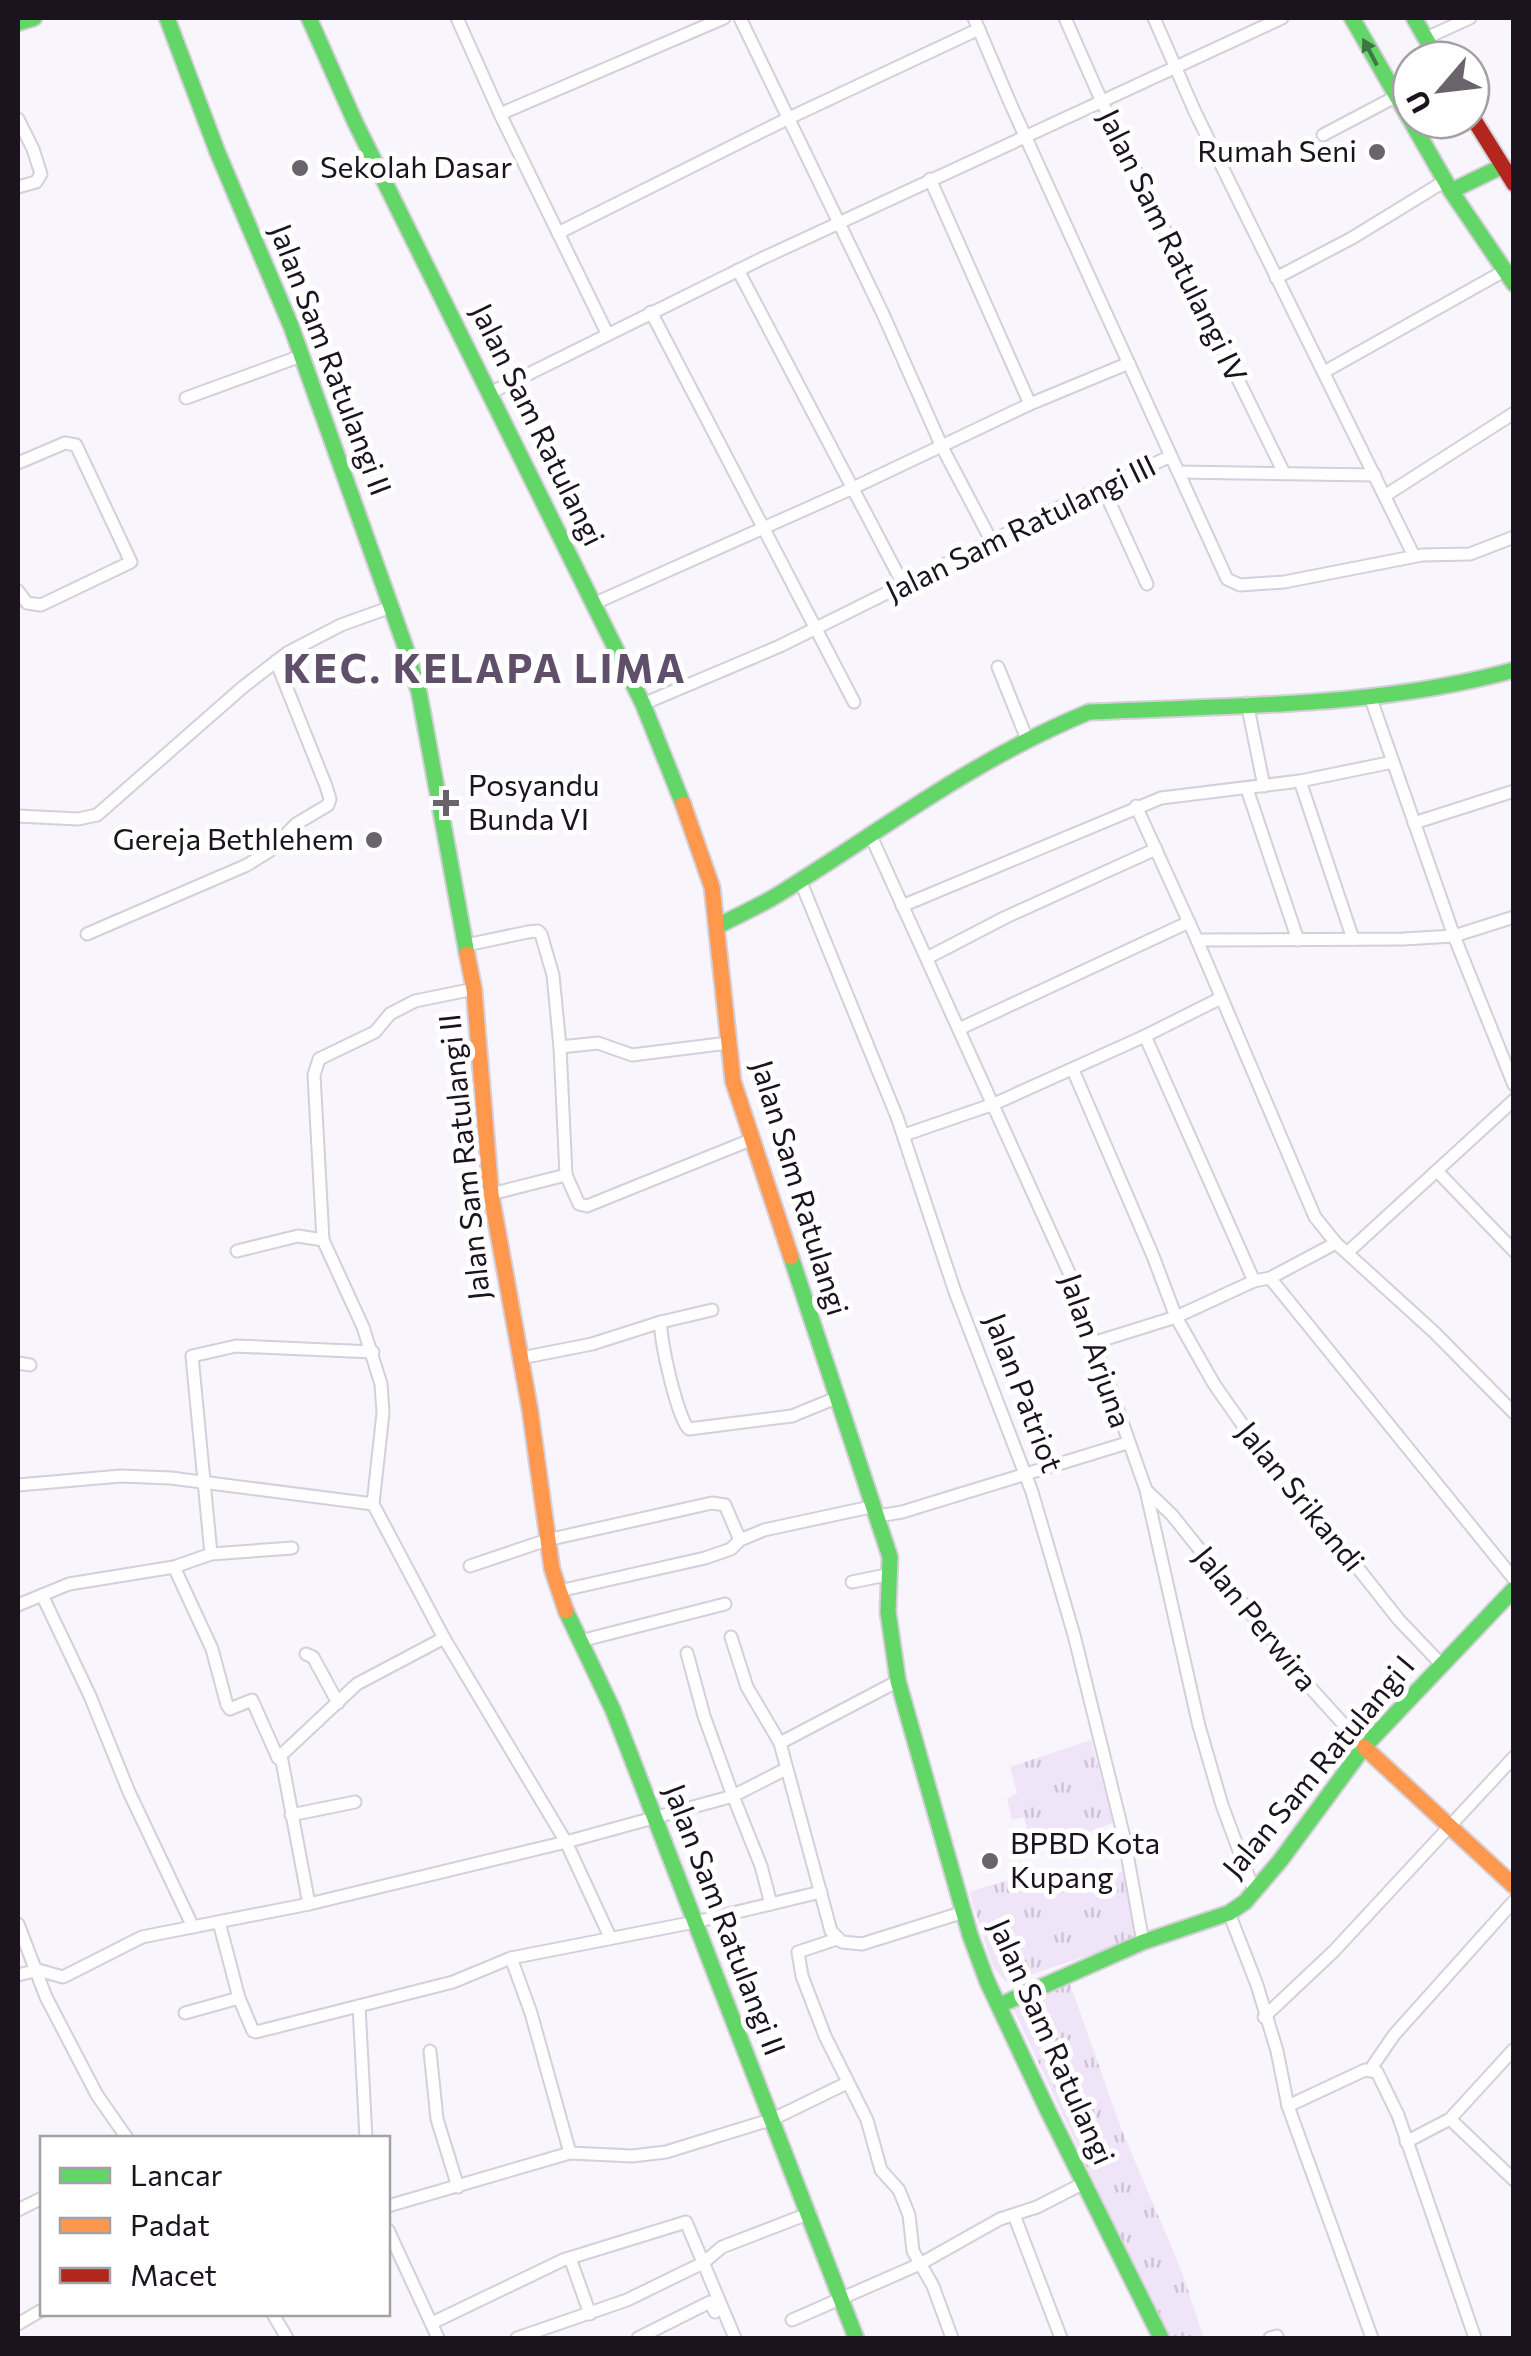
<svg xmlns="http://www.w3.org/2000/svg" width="1531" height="2356" viewBox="0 0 1531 2356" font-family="Commissioner,sans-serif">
  <defs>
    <pattern id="grass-tufts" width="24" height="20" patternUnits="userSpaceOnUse" patternTransform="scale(2.5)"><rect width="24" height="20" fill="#f0e4f9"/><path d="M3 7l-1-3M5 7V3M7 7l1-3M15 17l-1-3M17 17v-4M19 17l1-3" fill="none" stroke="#cdc3d5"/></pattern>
  </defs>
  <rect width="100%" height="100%" fill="#f9f5fc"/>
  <g fill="url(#grass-tufts)">
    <polygon points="1091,1740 1113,1823 1033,1852 1024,1817 1012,1820 1007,1798 1017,1793 1010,1767"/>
    <polygon points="1037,1871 1047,1897 1124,1871 1138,1938 1007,1983 993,1967 969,1892"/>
    <polygon points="1069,1981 1121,2128 1182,2272 1204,2338 1167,2338 1013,2008"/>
  </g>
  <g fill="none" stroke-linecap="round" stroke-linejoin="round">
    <defs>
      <g id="street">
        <polyline points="457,18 500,114 607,333"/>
        <polyline points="740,18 883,314 942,447 992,542"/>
        <polyline points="974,18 1011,105 1227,579 1240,585 1284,582 1422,555 1470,554 1514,537"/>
        <polyline points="1065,18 1102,102 1284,473"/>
        <polyline points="1154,18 1195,112 1414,556"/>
        <polyline points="1426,38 1470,18"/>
        <polyline points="500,114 724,18"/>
        <polyline points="18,119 33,149 41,174 36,182 18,187"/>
        <polyline points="1323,135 1395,97"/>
        <polyline points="930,179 1030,404"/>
        <polyline points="558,233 789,118 979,29"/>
        <polyline points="738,270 904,586"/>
        <polyline points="1276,278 1352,238 1445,181"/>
        <polyline points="651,312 854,702"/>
        <polyline points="1324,372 1504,271"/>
        <polyline points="490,393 761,259 1282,18"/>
        <polyline points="186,398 301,356"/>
        <polyline points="18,463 65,443 76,445 131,562 41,605 27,603 18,591"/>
        <polyline points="1179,472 1375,475"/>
        <polyline points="1103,488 1147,584"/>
        <polyline points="1386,495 1514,413"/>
        <polyline points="593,604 853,488 1030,404 1129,363"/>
        <polyline points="998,667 1027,739"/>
        <polyline points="1371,699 1454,936 1514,1085"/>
        <polyline points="1247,703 1264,786"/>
        <polyline points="643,704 780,646 1068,503 1171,456"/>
        <polyline points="1300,781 1353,939"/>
        <polyline points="1247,789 1298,940"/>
        <polyline points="1136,806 1197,940 1315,1217 1336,1243 1434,1332 1514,1413"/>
        <polyline points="18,816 78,819 97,815 243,687 287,653 341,625 391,607"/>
        <polyline points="1414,823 1514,791"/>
        <polyline points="870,834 1071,1277 1146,1490 1199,1726 1222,1805 1254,1891"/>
        <polyline points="800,880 897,1117 955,1292 1032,1492 1074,1635 1124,1837 1143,1942"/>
        <polyline points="902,906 1161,798 1300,781 1393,762"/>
        <polyline points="87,934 247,865 271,850 296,824 328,805 330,799 326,786 276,661"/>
        <polyline points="1197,940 1403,939 1454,936 1514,917"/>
        <polyline points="466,945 528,932 538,931 541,934 553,975 560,1047 598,1043 632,1055 728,1043"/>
        <polyline points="927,958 1006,917 1156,849"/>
        <polyline points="474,989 415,1001 390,1014 375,1032 319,1059 314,1075 323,1240 363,1327 381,1384 383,1413 373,1504 444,1638 566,1842 610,1937"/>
        <polyline points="959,1029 1189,922"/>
        <polyline points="1145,1036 1221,998"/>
        <polyline points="1073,1070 1153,1256 1176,1317 1214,1384 1275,1471 1331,1534 1399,1620 1441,1664"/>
        <polyline points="904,1135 994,1104 1145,1036 1254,1281"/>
        <polyline points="1437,1171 1514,1251"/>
        <polyline points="566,1175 579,1204 587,1206 753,1139"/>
        <polyline points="491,1194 566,1175 560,1047"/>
        <polyline points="237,1251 298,1236 323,1240"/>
        <polyline points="1348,1252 1514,1100"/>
        <polyline points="1270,1278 1514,1579"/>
        <path d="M661 1322C659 1338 678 1420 689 1429L792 1416 836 1398"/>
        <polyline points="1096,1342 1176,1317 1254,1281 1270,1278 1336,1243"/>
        <polyline points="521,1358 592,1344 661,1322 712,1310"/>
        <polyline points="18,1363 30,1365"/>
        <polyline points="18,1485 121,1476 171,1478 373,1504"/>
        <polyline points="1147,1491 1172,1515 1309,1686 1364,1747"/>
        <polyline points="878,1516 902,1512 1127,1443"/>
        <polyline points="211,1554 192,1356 236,1346 373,1352"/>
        <polyline points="470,1566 547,1540 712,1503 725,1505 740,1540"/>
        <polyline points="174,1567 212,1649 227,1705 230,1709 252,1700 278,1758"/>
        <polyline points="852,1582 891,1574"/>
        <polyline points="559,1591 705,1558 731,1549 740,1540 764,1530 875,1506"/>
        <polyline points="42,1595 90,1696 129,1792 193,1927"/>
        <polyline points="18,1605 69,1584 174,1567 211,1554 292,1548"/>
        <polyline points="731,1637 747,1687 780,1743"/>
        <polyline points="580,1641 725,1604"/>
        <polyline points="687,1653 704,1716 733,1796 786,1769"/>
        <polyline points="306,1654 313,1657 338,1703"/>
        <polyline points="898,1681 780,1743 831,1931 842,1942 862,1944 964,1912"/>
        <polyline points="291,1815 355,1802"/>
        <polyline points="309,1904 282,1761 278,1758 357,1684 444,1638"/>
        <polyline points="1229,1913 1257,1985 1277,2051 1288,2106 1372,2338"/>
        <polyline points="219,1922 239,1998 253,2031 256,2032 453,1982 511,1958 695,1922 821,1892"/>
        <polyline points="18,1924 46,1997 97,2095 127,2138"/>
        <polyline points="837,1939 798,1952 802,1976 825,2036 867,2120 881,2170 899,2190 909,2215 913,2251 933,2286 952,2338"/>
        <polyline points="511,1958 531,2013 570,2153"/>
        <polyline points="18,1975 38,1970 63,1977 142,1937 309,1904 566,1842 733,1796 761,1866 771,1904"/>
        <polyline points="359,2006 366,2138"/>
        <polyline points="185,2013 239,1998"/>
        <polyline points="1264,2017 1334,1951 1514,1757"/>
        <polyline points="430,2051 437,2119 458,2187"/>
        <polyline points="1370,2070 1394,2035 1514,1901"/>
        <polyline points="1288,2106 1365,2070 1377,2072 1398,2115 1475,2338"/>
        <polyline points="1450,2119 1514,2180"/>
        <polyline points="1406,2142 1450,2119 1514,2049"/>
        <polyline points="388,2206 570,2153 632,2156 666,2152 773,2119 847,2083"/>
        <polyline points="18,2210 42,2198"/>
        <polyline points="1014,2215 1061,2338"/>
        <polyline points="388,2230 438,2338"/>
        <polyline points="570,2258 590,2314"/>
        <polyline points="273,2314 287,2338"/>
        <polyline points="792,2320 920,2264 1000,2219 1037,2207 1084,2183"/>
        <polyline points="432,2323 563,2260 686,2222 735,2338"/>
        <polyline points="18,2324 42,2310"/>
        <polyline points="517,2338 627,2300 703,2263 722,2247 810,2213"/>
        <polyline points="638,2338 710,2302 715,2312"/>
        <polyline points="1270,2338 1277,2336"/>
      </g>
      <g id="fast">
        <polyline points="167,18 217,151 291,326 405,646 419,692 467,954"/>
        <polyline points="309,18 355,122 643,704 683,804"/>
        <polyline points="1352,18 1451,191 1514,284"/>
        <polyline points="1414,18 1438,60"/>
        <polyline points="18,23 34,18"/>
        <polyline points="1451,191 1503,166"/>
        <path d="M718 926C738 915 760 906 779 894 882 830 976 758 1089 712 1231 705 1376 708 1514 670"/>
        <polyline points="791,1257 890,1557 888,1612 898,1681 970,1935 987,1981 1048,2111 1161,2338"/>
        <polyline points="566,1611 613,1710 856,2338"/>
        <polyline points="1000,2005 1143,1942 1229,1913 1245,1902 1280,1861 1364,1747 1514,1589"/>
      </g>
      <g id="slow">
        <polyline points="683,804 712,887 733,1081 791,1257"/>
        <polyline points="467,954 474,989 491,1194 530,1410 552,1569 566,1611"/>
        <polyline points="1364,1747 1514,1886"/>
      </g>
      <polyline id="jam" points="1471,115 1514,184"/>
    </defs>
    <use href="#street" stroke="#d4cfd8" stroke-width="15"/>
    <use href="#fast" stroke="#d4cfd8" stroke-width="19"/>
    <use href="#slow" stroke="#d4cfd8" stroke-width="19"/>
    <use href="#jam" stroke="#d4cfd8" stroke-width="19"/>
    <use href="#street" stroke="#fefeff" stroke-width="11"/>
    <use href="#fast" stroke="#63d668" stroke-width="15"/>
    <use href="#slow" stroke="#ff974d" stroke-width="15"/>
    <use href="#jam" stroke="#b3261e" stroke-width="15"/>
  </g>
  <defs><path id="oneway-solid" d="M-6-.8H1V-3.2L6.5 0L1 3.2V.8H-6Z" transform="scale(2.5)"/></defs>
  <use fill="#3f7544" href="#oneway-solid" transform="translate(1370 52) rotate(-118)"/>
  <g fill="#69636c" stroke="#fff" stroke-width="4">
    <circle cx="1377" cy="152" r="10"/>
    <circle cx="300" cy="168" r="10"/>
    <path d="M441 788h10v10h10v10h-10v10h-10v-10h-10v-10h10z"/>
    <circle cx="374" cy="840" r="10"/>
    <circle cx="990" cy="1861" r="10"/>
  </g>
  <g text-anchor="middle" stroke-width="10" stroke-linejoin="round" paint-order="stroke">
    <g font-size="30" fill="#1b141f" stroke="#fff" text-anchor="start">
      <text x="1357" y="162" text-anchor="end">Rumah Seni</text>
      <text x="320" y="178">Sekolah Dasar</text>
      <text x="468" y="796">Posyandu<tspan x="468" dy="34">Bunda VI</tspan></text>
      <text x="354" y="850" text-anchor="end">Gereja Bethlehem</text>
      <text x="1010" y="1854">BPBD Kota<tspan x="1010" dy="34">Kupang</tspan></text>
    </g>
    <g font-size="30" fill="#1b141f" stroke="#fff">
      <text transform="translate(1172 246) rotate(64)" y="10">Jalan Sam Ratulangi IV</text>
      <text transform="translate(330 360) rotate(69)" y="10">Jalan Sam Ratulangi II</text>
      <text transform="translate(537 425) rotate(64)" y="10">Jalan Sam Ratulangi</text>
      <text transform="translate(1021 529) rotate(-26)" y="10">Jalan Sam Ratulangi III</text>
      <text transform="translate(465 1157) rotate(-96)" y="10">Jalan Sam Ratulangi II</text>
      <text transform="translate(799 1188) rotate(73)" y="10">Jalan Sam Ratulangi</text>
      <text transform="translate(1095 1351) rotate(71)" y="10">Jalan Arjuna</text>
      <text transform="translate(1023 1393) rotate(69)" y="10">Jalan Patriot</text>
      <text transform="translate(1300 1497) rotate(51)" y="10">Jalan Srikandi</text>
      <text transform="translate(1255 1619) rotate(51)" y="10">Jalan Perwira</text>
      <text transform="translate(1319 1767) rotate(-50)" y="10">Jalan Sam Ratulangi I</text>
      <text transform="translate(724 1920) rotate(69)" y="10">Jalan Sam Ratulangi II</text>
      <text transform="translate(1051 2042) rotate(66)" y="10">Jalan Sam Ratulangi</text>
    </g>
    <g font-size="40" font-weight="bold" letter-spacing="2.5" fill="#5f4f6a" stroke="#fff">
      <text x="485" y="683">KEC. KELAPA LIMA</text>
    </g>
  </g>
  <rect width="1531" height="2356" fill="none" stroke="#1b141f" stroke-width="40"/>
  <rect x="40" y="2136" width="350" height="180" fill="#ffffff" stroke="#a4a1a5" stroke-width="2.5"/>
  <rect x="60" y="2168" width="50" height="15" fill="#63d668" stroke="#a4a1a5" stroke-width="2.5"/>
  <text x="130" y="2186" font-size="30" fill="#1b141f">Lancar</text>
  <rect x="60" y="2218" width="50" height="15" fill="#ff974d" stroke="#a4a1a5" stroke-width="2.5"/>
  <text x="130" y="2236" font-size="30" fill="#1b141f">Padat</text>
  <rect x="60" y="2268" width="50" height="15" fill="#b3261e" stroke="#a4a1a5" stroke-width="2.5"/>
  <text x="130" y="2286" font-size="30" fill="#1b141f">Macet</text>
  <g transform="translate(1441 90) rotate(242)"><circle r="48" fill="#ffffff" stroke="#a4a1a5" stroke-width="2.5"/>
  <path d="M0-8L18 38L0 25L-18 38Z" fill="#69636c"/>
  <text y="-15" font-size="28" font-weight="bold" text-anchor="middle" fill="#1b141f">U</text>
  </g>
</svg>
